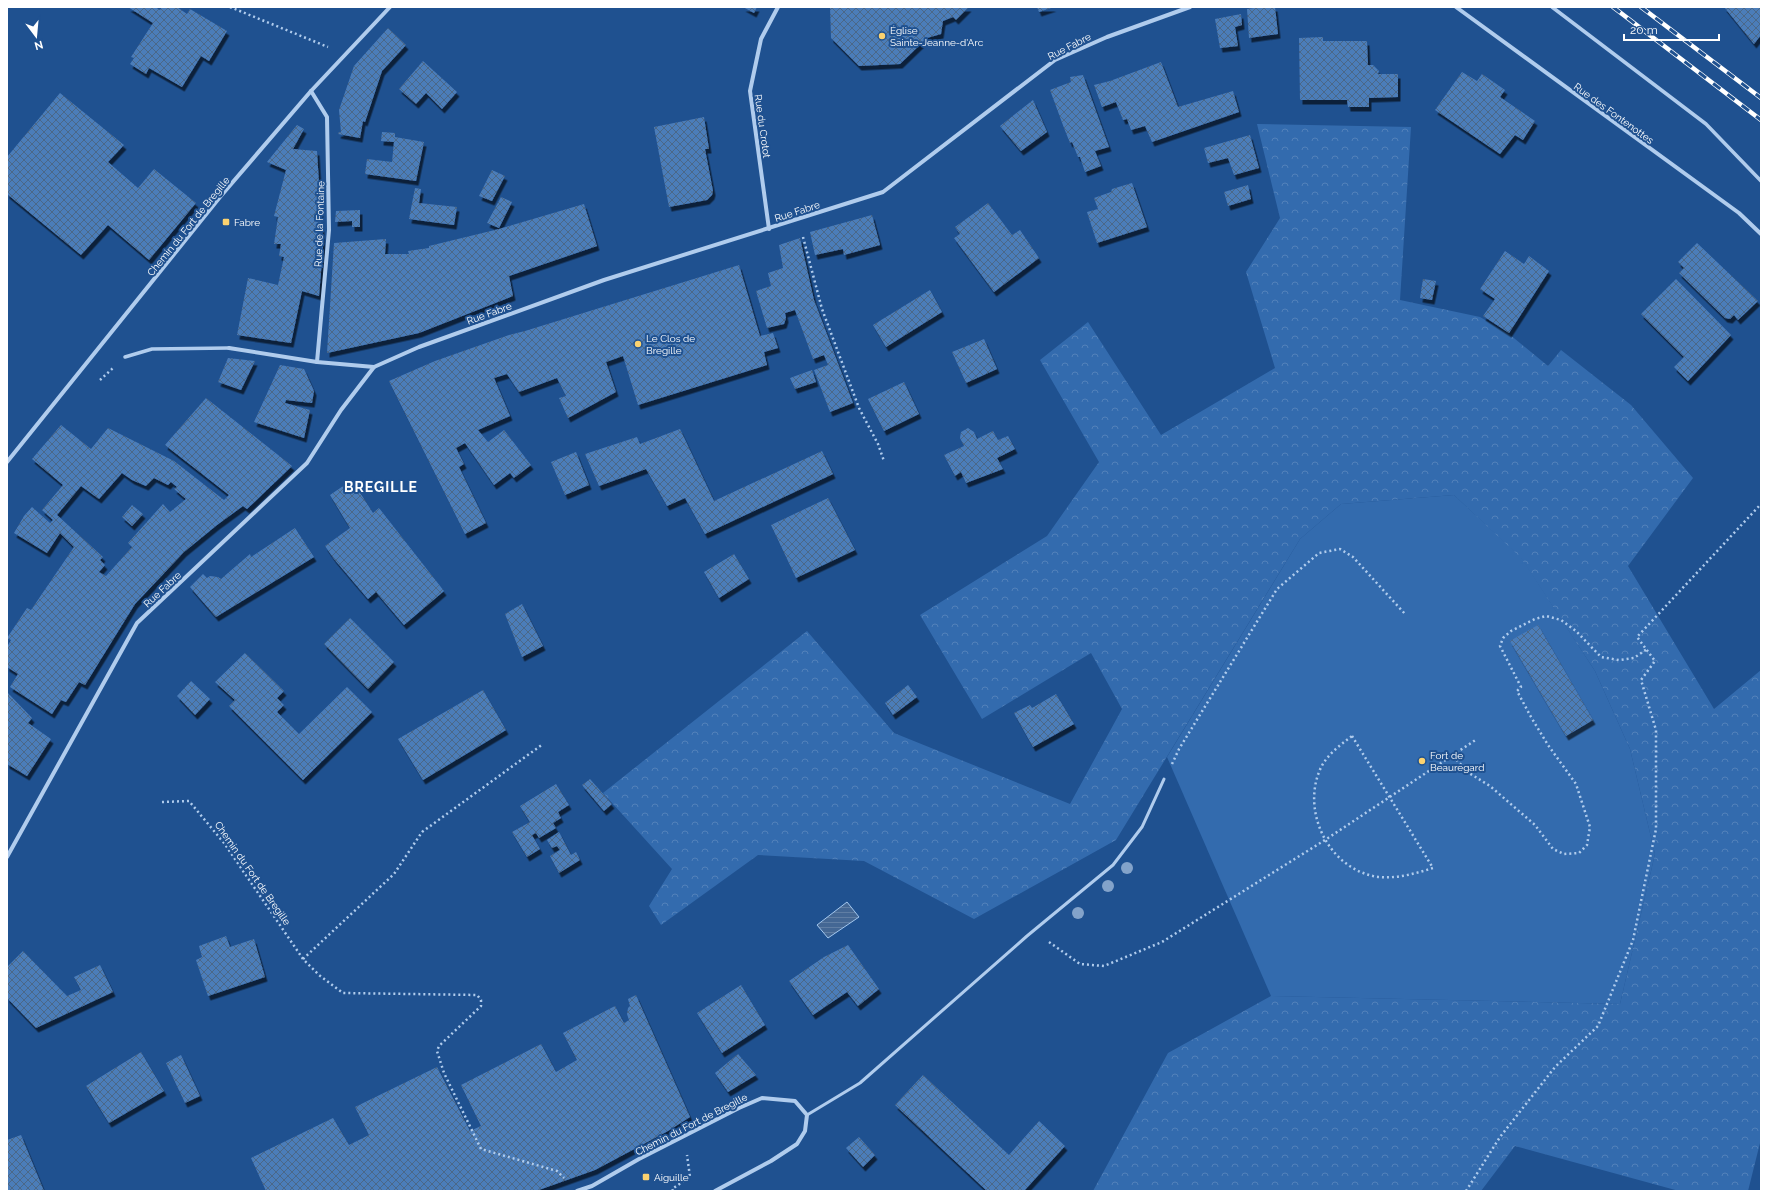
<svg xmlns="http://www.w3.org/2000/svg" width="1768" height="1198" viewBox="0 0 1768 1198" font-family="Raleway,sans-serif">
  <defs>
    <pattern id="forest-crowns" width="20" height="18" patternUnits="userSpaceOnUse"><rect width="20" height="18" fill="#336bae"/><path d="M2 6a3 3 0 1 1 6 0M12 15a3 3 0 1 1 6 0" fill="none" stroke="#5281ba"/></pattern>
    <pattern id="water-rules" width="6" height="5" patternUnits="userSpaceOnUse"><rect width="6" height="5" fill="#446794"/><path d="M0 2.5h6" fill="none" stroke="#607ea4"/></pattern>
    <pattern id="building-cross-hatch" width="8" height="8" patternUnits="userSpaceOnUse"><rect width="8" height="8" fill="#4c7db9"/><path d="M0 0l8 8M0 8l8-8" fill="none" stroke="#4c6788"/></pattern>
    <filter id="shadow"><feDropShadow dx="2.5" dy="4.5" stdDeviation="0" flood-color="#0009"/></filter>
  </defs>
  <rect width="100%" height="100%" fill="#1f5190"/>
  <polygon fill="#336bae" points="1454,495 1521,557 1595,671 1630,749 1655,854 1620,1004 1271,996 1167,757 1300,539 1341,504"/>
  <polygon fill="url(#forest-crowns)" points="1257,124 1411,127 1400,300 1480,317 1509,334 1548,366 1561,350 1631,405 1693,478 1628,566 1714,709 1761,670 1761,1139 1748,1191 1679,1191 1515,1146 1481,1191 1093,1191 1168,1053 1271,996 1620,1004 1655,854 1630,749 1595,671 1521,558 1454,495 1341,504 1300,539 1116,840 974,919 864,861 758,855 661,925 649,906 672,869 603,793 807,631 894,733 1070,804 1122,709 1091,653 982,719 920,615 1047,536 1099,462 1040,360 1088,322 1161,435 1275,368 1246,272 1280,218"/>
  <polygon fill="url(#water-rules)" stroke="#a3c7ee" points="847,902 859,917 828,938 817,925"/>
  <g fill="url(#building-cross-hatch)" fill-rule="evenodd" filter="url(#shadow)">
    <polygon points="128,7 155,7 160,10 162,7 177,7 187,14 190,9 227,31 209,61 201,56 182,87 149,68 146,74 130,64 134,58 131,57 153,23"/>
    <polygon points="743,7 757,7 754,13"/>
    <polygon points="830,7 969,7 956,20 953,17 943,21 941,34 927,38 900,64 859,66 831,38"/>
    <polygon points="1037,7 1054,7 1039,12"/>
    <polygon points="1261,7 1275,7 1278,34 1249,38 1247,9"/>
    <polygon points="1724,7 1761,7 1761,35 1754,44"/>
    <polygon points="1241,14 1242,25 1235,27 1238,46 1220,48 1215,19"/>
    <polygon points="388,28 406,45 382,71 365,122 363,121 360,138 338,134 339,132 341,132 339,110 354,66"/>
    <polygon points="1323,37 1323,41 1367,41 1368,65 1373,65 1379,71 1378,74 1398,74 1398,97 1369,98 1369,107 1348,107 1347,100 1300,100 1299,38"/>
    <polygon points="423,61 457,92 442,109 426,93 416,104 399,89"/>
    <polygon points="1161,62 1178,107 1233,91 1239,112 1152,142 1145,126 1131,130 1127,119 1123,120 1116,102 1102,107 1094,85 1110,81"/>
    <polygon points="1462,72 1477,81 1482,74 1505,90 1500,97 1535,121 1523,140 1515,135 1500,154 1435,110"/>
    <polygon points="1083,75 1109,147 1095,151 1101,166 1085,172 1080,157 1078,157 1072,142 1070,143 1064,128 1050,90 1071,82 1070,77"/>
    <polygon points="60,93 124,145 108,162 138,188 154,169 196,203 149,260 108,225 81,255 7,194 7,157"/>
    <polygon points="1033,100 1047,132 1021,151 1000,126"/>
    <polygon points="704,117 709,149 705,149 713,191 712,195 707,200 669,207 654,127"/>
    <polygon points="297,125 304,129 293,149 317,151 323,248 319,296 302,291 291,343 237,335 248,278 278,285 284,257 279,256 281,244 274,244 278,217 274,216 286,170 267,162"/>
    <polygon points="382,132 395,133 395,137 424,142 416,181 365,174 367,159 392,162 394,142 381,141"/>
    <polygon points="1250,135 1259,168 1234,175 1228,158 1208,163 1204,148"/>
    <polygon points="492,170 505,176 492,201 479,196"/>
    <polygon points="1132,183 1147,227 1097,243 1087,212 1098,209 1094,198 1111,192 1112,189"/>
    <polygon points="1248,185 1251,199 1228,206 1224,192"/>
    <polygon points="415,188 421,189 419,203 457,207 454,225 409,219"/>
    <polygon points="501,197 512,202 499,228 487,223"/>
    <polygon points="988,203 1012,235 1020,230 1039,258 994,292 954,238 960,234 955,227"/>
    <polygon points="584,204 597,246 509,276 513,296 419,333 327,353 334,243 386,239 385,254 409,254 408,251 429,248 429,246 499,229"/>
    <polygon points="360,210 360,227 352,227 352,221 335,222 336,211"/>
    <polygon points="872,215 880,245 844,255 843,249 815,255 810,232"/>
    <polygon points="800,238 814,300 853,403 830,412 814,370 828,365 824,355 813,359 795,310 785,313 786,318 784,324 767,328 756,291 771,286 768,273 783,268 779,245"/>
    <polygon points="1697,243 1758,301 1738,320 1734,315 1730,319 1725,318 1679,273 1684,268 1678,262"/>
    <polygon points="1505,251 1524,264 1529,256 1549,271 1509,333 1483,316 1495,299 1480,289"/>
    <polygon points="739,265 760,336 773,333 778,348 764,352 767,365 638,405 623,356 606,362 616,392 568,418 559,398 566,396 557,378 519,392 507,374 494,378 510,416 478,430 488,442 504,430 531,465 514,478 510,473 494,485 465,443 456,448 464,464 459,467 486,523 465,534 389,381 435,361 509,335 525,331"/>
    <polygon points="1423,279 1436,281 1432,300 1420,298"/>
    <polygon points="1676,279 1731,335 1688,381 1674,367 1684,357 1641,314"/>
    <polygon points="930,290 942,312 886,347 873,325"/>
    <polygon points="984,339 997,369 966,383 952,352"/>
    <polygon points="228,358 255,361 241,390 218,382"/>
    <polygon points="280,365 304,369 314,391 312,403 286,400 285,403 310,410 304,438 254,422"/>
    <polygon points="812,370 816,382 795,389 790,378"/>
    <polygon points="904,382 919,414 884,431 868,399"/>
    <path d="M206 398 292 466 247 509 243 506 217 525 184 552 135 604 85 685 79 682 66 702 61 700 52 714 10 687 18 674 7 667V647L11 640 7 638 27 608 31 610 74 547 60 533 47 553 14 533 24 516 32 507 50 523 53 520 42 510 63 485 32 459 61 425 91 449 108 428 174 461 224 500 229 495 165 445ZM122 473 132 480 146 486 154 478 168 485 171 482 177 487 174 489 186 499 170 512 163 504 128 543 132 547 106 576 99 572 105 565 100 560 103 557 57 515 81 486 99 499Z"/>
    <polygon points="968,428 974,432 977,439 993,431 998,440 1008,436 1015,449 997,458 1003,469 966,483 961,472 955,476 944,455 964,446 960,438 961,432"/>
    <polygon points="680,429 714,501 822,451 833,474 705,534 685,498 667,506 646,469 599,486 585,454 637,437 640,444"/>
    <polygon points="576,452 589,485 565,495 551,462"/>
    <polygon points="352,480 373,513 379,508 444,591 404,625 376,592 368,599 334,559 325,546 350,528 330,495"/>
    <polygon points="828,498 855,550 796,578 771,525"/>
    <polygon points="132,505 143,514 132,526 122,517"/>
    <polygon points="295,528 314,557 216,617 190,587 203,574 207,578 210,576 218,577 221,579 250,554 251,557"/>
    <polygon points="734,554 749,579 719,598 704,572"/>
    <polygon points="522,604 543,646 522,657 505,614"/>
    <polygon points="350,618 394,662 368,689 324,644"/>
    <polygon points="1538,625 1593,720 1566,736 1510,641"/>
    <polygon points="245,653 284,691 277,698 284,705 277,712 299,734 347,687 372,712 303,780 229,706 235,700 215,682"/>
    <polygon points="191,681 210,699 195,715 177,696"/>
    <polygon points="908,685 917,697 893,715 885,703"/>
    <polygon points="483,690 506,730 423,780 398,739"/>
    <polygon points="7,692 32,718 28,723 51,739 27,776 7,764"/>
    <polygon points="1056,694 1074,724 1033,747 1014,713 1030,705 1032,708"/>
    <polygon points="590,779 612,804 604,811 582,785"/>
    <polygon points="556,784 569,805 558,812 561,818 553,823 556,828 539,838 536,833 532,835 540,849 527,857 512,832 530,822 520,806"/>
    <polygon points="559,832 571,855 576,852 580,860 559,873 550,856 560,850 557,846 552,848 547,840"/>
    <polygon points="226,936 230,947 254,939 265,977 208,996 196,960 202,957 199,946"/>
    <polygon points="848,945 879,989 858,1006 847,992 813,1015 789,981 824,957"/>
    <polygon points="23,951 67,996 81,990 74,977 100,965 113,992 36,1028 7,998 7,967"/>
    <polygon points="741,985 765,1025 722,1053 697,1013"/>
    <polygon points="636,995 690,1117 668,1131 595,1170 536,1191 266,1191 251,1158 333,1118 349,1145 369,1135 355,1107 437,1067 470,1131 481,1126 461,1085 541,1044 556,1072 577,1060 563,1033 615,1006 624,1023 629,1020 627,1014 628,1008 630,1006 628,999"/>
    <polygon points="141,1052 164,1091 109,1123 86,1086"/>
    <polygon points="738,1054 756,1075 728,1092 715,1073"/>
    <polygon points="181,1055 200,1096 185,1103 166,1063"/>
    <polygon points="923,1075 1009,1155 1039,1121 1065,1146 1024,1191 987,1191 895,1105"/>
    <polygon points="21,1135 44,1191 7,1191 7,1140"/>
    <polygon points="859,1137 875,1155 863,1167 846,1148"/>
  </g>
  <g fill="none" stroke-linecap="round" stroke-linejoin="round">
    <g stroke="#b0cced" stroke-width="2.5" stroke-dasharray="2 3" stroke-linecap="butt">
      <polyline points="230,7 328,47"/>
      <polyline points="803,237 822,309 859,408 878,444 884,461"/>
      <polyline points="100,380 113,368"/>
      <path d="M1352 736 1433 868C1414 874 1393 880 1373 876 1328 866 1303 813 1319 772 1325 756 1339 746 1352 736Z"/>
      <polyline points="1453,756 1469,773 1490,786 1535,825 1553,849 1564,854 1579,853 1587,845 1590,827 1576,784 1548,745 1531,717 1517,691 1521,687 1500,646 1503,638 1511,631 1535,619 1546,616 1561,620 1576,631 1601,657 1619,660 1634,658 1647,649"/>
      <polyline points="1172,764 1179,749 1277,589 1319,553 1340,549 1353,557 1406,615"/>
      <polyline points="162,802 189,801 224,843 303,959 319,975 343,993 477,995 481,1000 481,1006 439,1046 437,1051 444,1073 481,1149 557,1171 564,1178"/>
      <polyline points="1049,942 1080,964 1104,966 1162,942 1325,840 1477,739"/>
      <polyline points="303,959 394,874 422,832 543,744"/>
      <polyline points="673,1191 672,1189 690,1177 687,1155"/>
      <polyline points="1466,1191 1500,1137 1555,1067 1598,1026 1633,940 1656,829 1656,730 1641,680 1655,661 1637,637 1761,504"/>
    </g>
    <polyline stroke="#b0cced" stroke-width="3" points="807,1115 860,1083 1027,936 1113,865 1142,827 1164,779"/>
    <g stroke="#b0cced" stroke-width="3.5">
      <polyline points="1552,7 1706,124 1761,181"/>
      <polyline points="125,357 152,349 229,348"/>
    </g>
    <g stroke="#b0cced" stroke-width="4">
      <polyline points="1456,7 1739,213 1761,234"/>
      <polyline points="311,91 327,117 329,230 317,362"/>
      <polyline points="769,229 750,91 761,39 778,7"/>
      <polyline points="229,348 317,362 374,367 419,347 604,280 883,192 1055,60 1107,37 1190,7"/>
      <polyline points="7,462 220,197 311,91 390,7"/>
      <polyline points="7,857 137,623 307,463 341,410 374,367"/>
      <polyline points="577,1191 592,1186 639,1159 739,1108 762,1098 795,1101 807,1115 805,1131 797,1144 771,1161 715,1191"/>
    </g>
    <defs>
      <g id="rail">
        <polyline points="1613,7 1761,120"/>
        <polyline points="1641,7 1761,98"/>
      </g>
    </defs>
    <use href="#rail" stroke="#fff" stroke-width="4.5"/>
    <use href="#rail" stroke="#1f5190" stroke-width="3" stroke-dasharray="9" stroke-linecap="butt"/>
  </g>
  <g fill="#83a3ca">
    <circle cx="1127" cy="868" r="6"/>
    <circle cx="1108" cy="886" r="6"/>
    <circle cx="1078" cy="913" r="6"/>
  </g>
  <g fill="#fbd270" stroke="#1f5190" stroke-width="1.5">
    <circle cx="882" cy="36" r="4"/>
    <rect x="222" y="218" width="8" height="8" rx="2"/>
    <circle cx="638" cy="344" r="4"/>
    <circle cx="1422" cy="761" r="4"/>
    <rect x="642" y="1173" width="8" height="8" rx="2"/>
  </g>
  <g text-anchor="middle" stroke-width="4" stroke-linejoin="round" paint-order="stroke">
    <g font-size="10" fill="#fff" stroke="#1f5190" text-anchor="start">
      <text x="890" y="34">Église<tspan x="890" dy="12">Sainte-Jeanne-d'Arc</tspan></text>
      <text x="234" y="226">Fabre</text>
      <text x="646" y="342">Le Clos de<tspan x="646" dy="12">Bregille</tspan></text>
      <text x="1430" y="759">Fort de<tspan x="1430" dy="12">Beauregard</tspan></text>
      <text x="654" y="1181">Aiguille</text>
    </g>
    <g font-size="10" fill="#fff" stroke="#1f5190">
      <text transform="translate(1069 46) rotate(-27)" y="4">Rue Fabre</text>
      <text transform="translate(1614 113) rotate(36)" y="4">Rue des Fontenottes</text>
      <text transform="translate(763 126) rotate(82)" y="4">Rue du Crotot</text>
      <text transform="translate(797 211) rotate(-18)" y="4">Rue Fabre</text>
      <text transform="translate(319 224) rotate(-88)" y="4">Rue de la Fontaine</text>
      <text transform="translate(188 226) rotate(-51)" y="4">Chemin du Fort de Bregille</text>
      <text transform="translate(489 313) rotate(-20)" y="4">Rue Fabre</text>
      <text transform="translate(162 589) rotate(-43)" y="4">Rue Fabre</text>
      <text transform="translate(253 873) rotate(55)" y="4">Chemin du Fort de Bregille</text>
      <text transform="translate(691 1124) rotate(-27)" y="4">Chemin du Fort de Bregille</text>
    </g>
    <g font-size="14" font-weight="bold" letter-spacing="1" fill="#fff" stroke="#1f5190">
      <text x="381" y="492">BREGILLE</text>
    </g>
  </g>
  <rect width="1768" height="1198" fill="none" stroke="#ffffff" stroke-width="16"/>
  <g transform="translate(36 36) rotate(164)" stroke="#1f5190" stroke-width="3" paint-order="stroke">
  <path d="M0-3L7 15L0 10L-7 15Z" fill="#ffffff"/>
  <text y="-6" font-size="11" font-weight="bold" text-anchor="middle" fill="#ffffff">N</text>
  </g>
  <path d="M1624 34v6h95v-6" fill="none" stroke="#ffffff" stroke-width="2"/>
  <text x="1630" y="34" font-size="12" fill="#ffffff" stroke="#1f5190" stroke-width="3" paint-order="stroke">20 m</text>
</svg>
